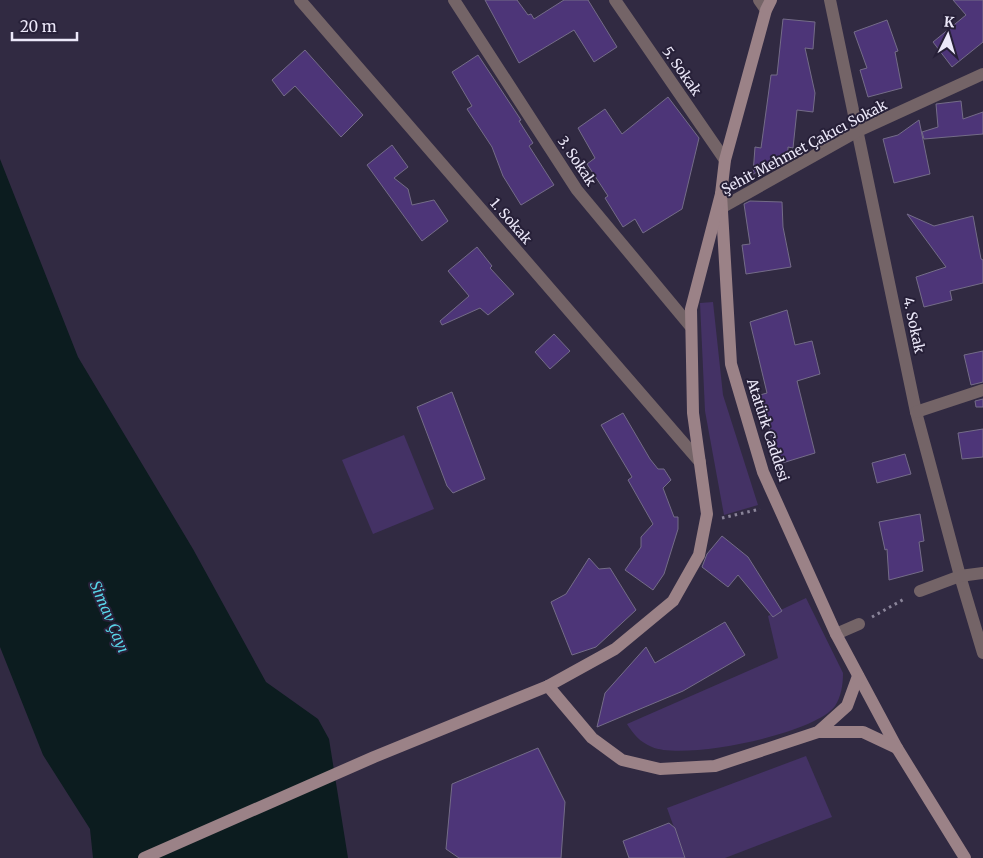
<svg xmlns="http://www.w3.org/2000/svg" width="983" height="858" viewBox="0 0 983 858" font-family="Merriweather,serif">
  <rect width="100%" height="100%" fill="#312a42"/>
  <g fill="#443265">
    <polygon points="713,302 723,395 758,505 724,515 705,411 700,303"/>
    <polygon points="404,435 434,509 373,534 342,460"/>
    <path d="M806 598 843 673C843 685 841 697 835 706 815 734 684 761 652 747 640 742 634 735 627 724L778 658 768 616Z"/>
    <polygon points="806,756 832,817 725,858 685,858 667,808"/>
  </g>
  <polygon fill="#0c1c1f" points="0,159 78,357 193,549 266,682 318,719 329,739 348,858 93,858 90,829 43,755 0,647"/>
  <g fill="#4d3578" stroke="#746c88">
    <polygon points="485,0 517,0 528,15 531,14 534,19 564,0 588,0 617,47 594,62 574,30 519,63"/>
    <polygon points="953,0 983,0 983,42 952,67 933,42 966,15"/>
    <polygon points="783,19 815,22 813,49 805,48 815,93 813,112 797,110 793,148 788,147 788,157 753,174 755,147 761,148 771,75 777,75"/>
    <polygon points="887,20 898,51 895,52 902,88 868,97 860,70 867,68 854,32"/>
    <polygon points="305,50 363,115 341,137 295,86 284,96 272,80"/>
    <polygon points="478,55 521,120 519,121 533,143 529,146 554,185 521,205 503,176 492,147 467,109 472,106 452,72"/>
    <polygon points="668,97 699,138 682,209 643,233 635,219 623,227 605,198 608,196 587,164 595,158 578,128 605,109 622,134"/>
    <polygon points="961,101 963,119 983,112 983,134 924,139 922,132 938,127 936,104"/>
    <polygon points="919,120 930,174 894,183 883,139 898,135"/>
    <polygon points="392,145 408,167 394,178 408,189 412,205 434,200 448,221 422,241 367,165"/>
    <polygon points="750,201 782,202 783,227 791,267 746,274 742,245 750,244 744,204"/>
    <polygon points="907,214 934,226 973,216 981,259 983,260 983,283 950,291 952,300 924,307 916,277 946,267"/>
    <polygon points="477,247 492,266 490,268 514,294 488,315 480,308 442,325 440,321 469,296 448,271"/>
    <polygon points="787,310 795,345 812,341 820,374 797,381 815,453 779,464 760,395 767,393 750,322"/>
    <polygon points="554,334 570,351 550,369 535,352"/>
    <polygon points="983,351 983,382 971,385 964,355"/>
    <polygon points="452,392 485,479 453,493 447,486 417,407"/>
    <polygon points="983,399 983,407 976,407 975,401"/>
    <polygon points="623,413 650,459 658,469 664,469 671,480 663,488 674,517 678,517 678,529 664,574 653,590 625,570 641,547 641,537 653,524 628,480 632,477 601,425"/>
    <polygon points="983,429 983,457 962,459 958,433"/>
    <polygon points="905,454 911,474 877,483 872,463"/>
    <polygon points="920,514 924,541 919,542 923,571 889,580 887,549 885,550 879,522"/>
    <polygon points="722,536 748,557 782,611 773,617 738,575 728,587 702,567 707,554"/>
    <polygon points="589,558 599,569 610,568 636,610 596,647 572,655 551,602 566,594"/>
    <polygon points="725,622 745,655 683,691 597,727 605,693 646,647 655,663"/>
    <polygon points="538,748 565,802 561,858 459,858 446,849 452,784"/>
    <polygon points="669,823 675,828 685,858 629,858 623,841"/>
  </g>
  <g fill="none" stroke-linecap="round" stroke-linejoin="round">
    <g stroke="#8a8499" stroke-width="3" stroke-dasharray="2.5 4" stroke-linecap="butt">
      <polyline points="722,518 760,509"/>
      <polyline points="872,617 906,598"/>
    </g>
    <g stroke="#746467" stroke-width="12">
      <polyline points="300,0 700,462"/>
      <polyline points="454,0 577,190 691,327"/>
      <polyline points="615,0 725,160"/>
      <polyline points="759,0 766,10"/>
      <polyline points="830,0 916,412 960,576 983,653"/>
      <polyline points="721,208 858,131 983,74"/>
      <polyline points="916,412 983,390"/>
      <polyline points="920,591 960,576 983,573"/>
      <polyline points="836,634 859,624"/>
    </g>
    <g stroke="#9b8287" stroke-width="12">
      <polyline points="771,0 766,10 725,160 721,194 731,364 763,472 836,634 897,748 965,858"/>
      <polyline points="548,686 592,738 622,760 660,769 715,766 818,732 847,706 858,676"/>
      <polyline points="818,732 863,732 897,748"/>
      <polyline points="144,858 374,757 548,686 615,649 673,601 699,555 707,514 693,413 691,309 721,194"/>
    </g>
  </g>
  <g text-anchor="middle" stroke-width="4" stroke-linejoin="round" paint-order="stroke">
    <g font-size="14" fill="#ece8f9" stroke="#272038">
      <text transform="translate(682 71) rotate(55)" y="5">5. Sokak</text>
      <text transform="translate(804 147) rotate(-28)" y="5">Şehit Mehmet Çakıcı Sokak</text>
      <text transform="translate(577 161) rotate(56)" y="5">3. Sokak</text>
      <text transform="translate(511 221) rotate(49)" y="5">1. Sokak</text>
      <text transform="translate(914 325) rotate(78)" y="5">4. Sokak</text>
      <text transform="translate(768 430) rotate(72)" y="5">Atatürk Caddesi</text>
    </g>
    <g font-size="15" font-style="italic" fill="#58d4e7" stroke="#272038">
      <text transform="translate(109 617) rotate(67)" y="5">Simav Çayı</text>
    </g>
  </g>
  <g transform="translate(948 35) rotate(5)" stroke="#272038" stroke-width="4" paint-order="stroke">
  <path d="M0-4L9 19L0 12L-9 19Z" fill="#ece8f9"/>
  <text y="-8" font-size="14" font-weight="bold" text-anchor="middle" fill="#ece8f9">K</text>
  </g>
  <path d="M12 32v8h65v-8" fill="none" stroke="#ece8f9" stroke-width="2.5"/>
  <text x="20" y="32" font-size="15" fill="#ece8f9" stroke="#272038" stroke-width="4" paint-order="stroke">20 m</text>
</svg>
